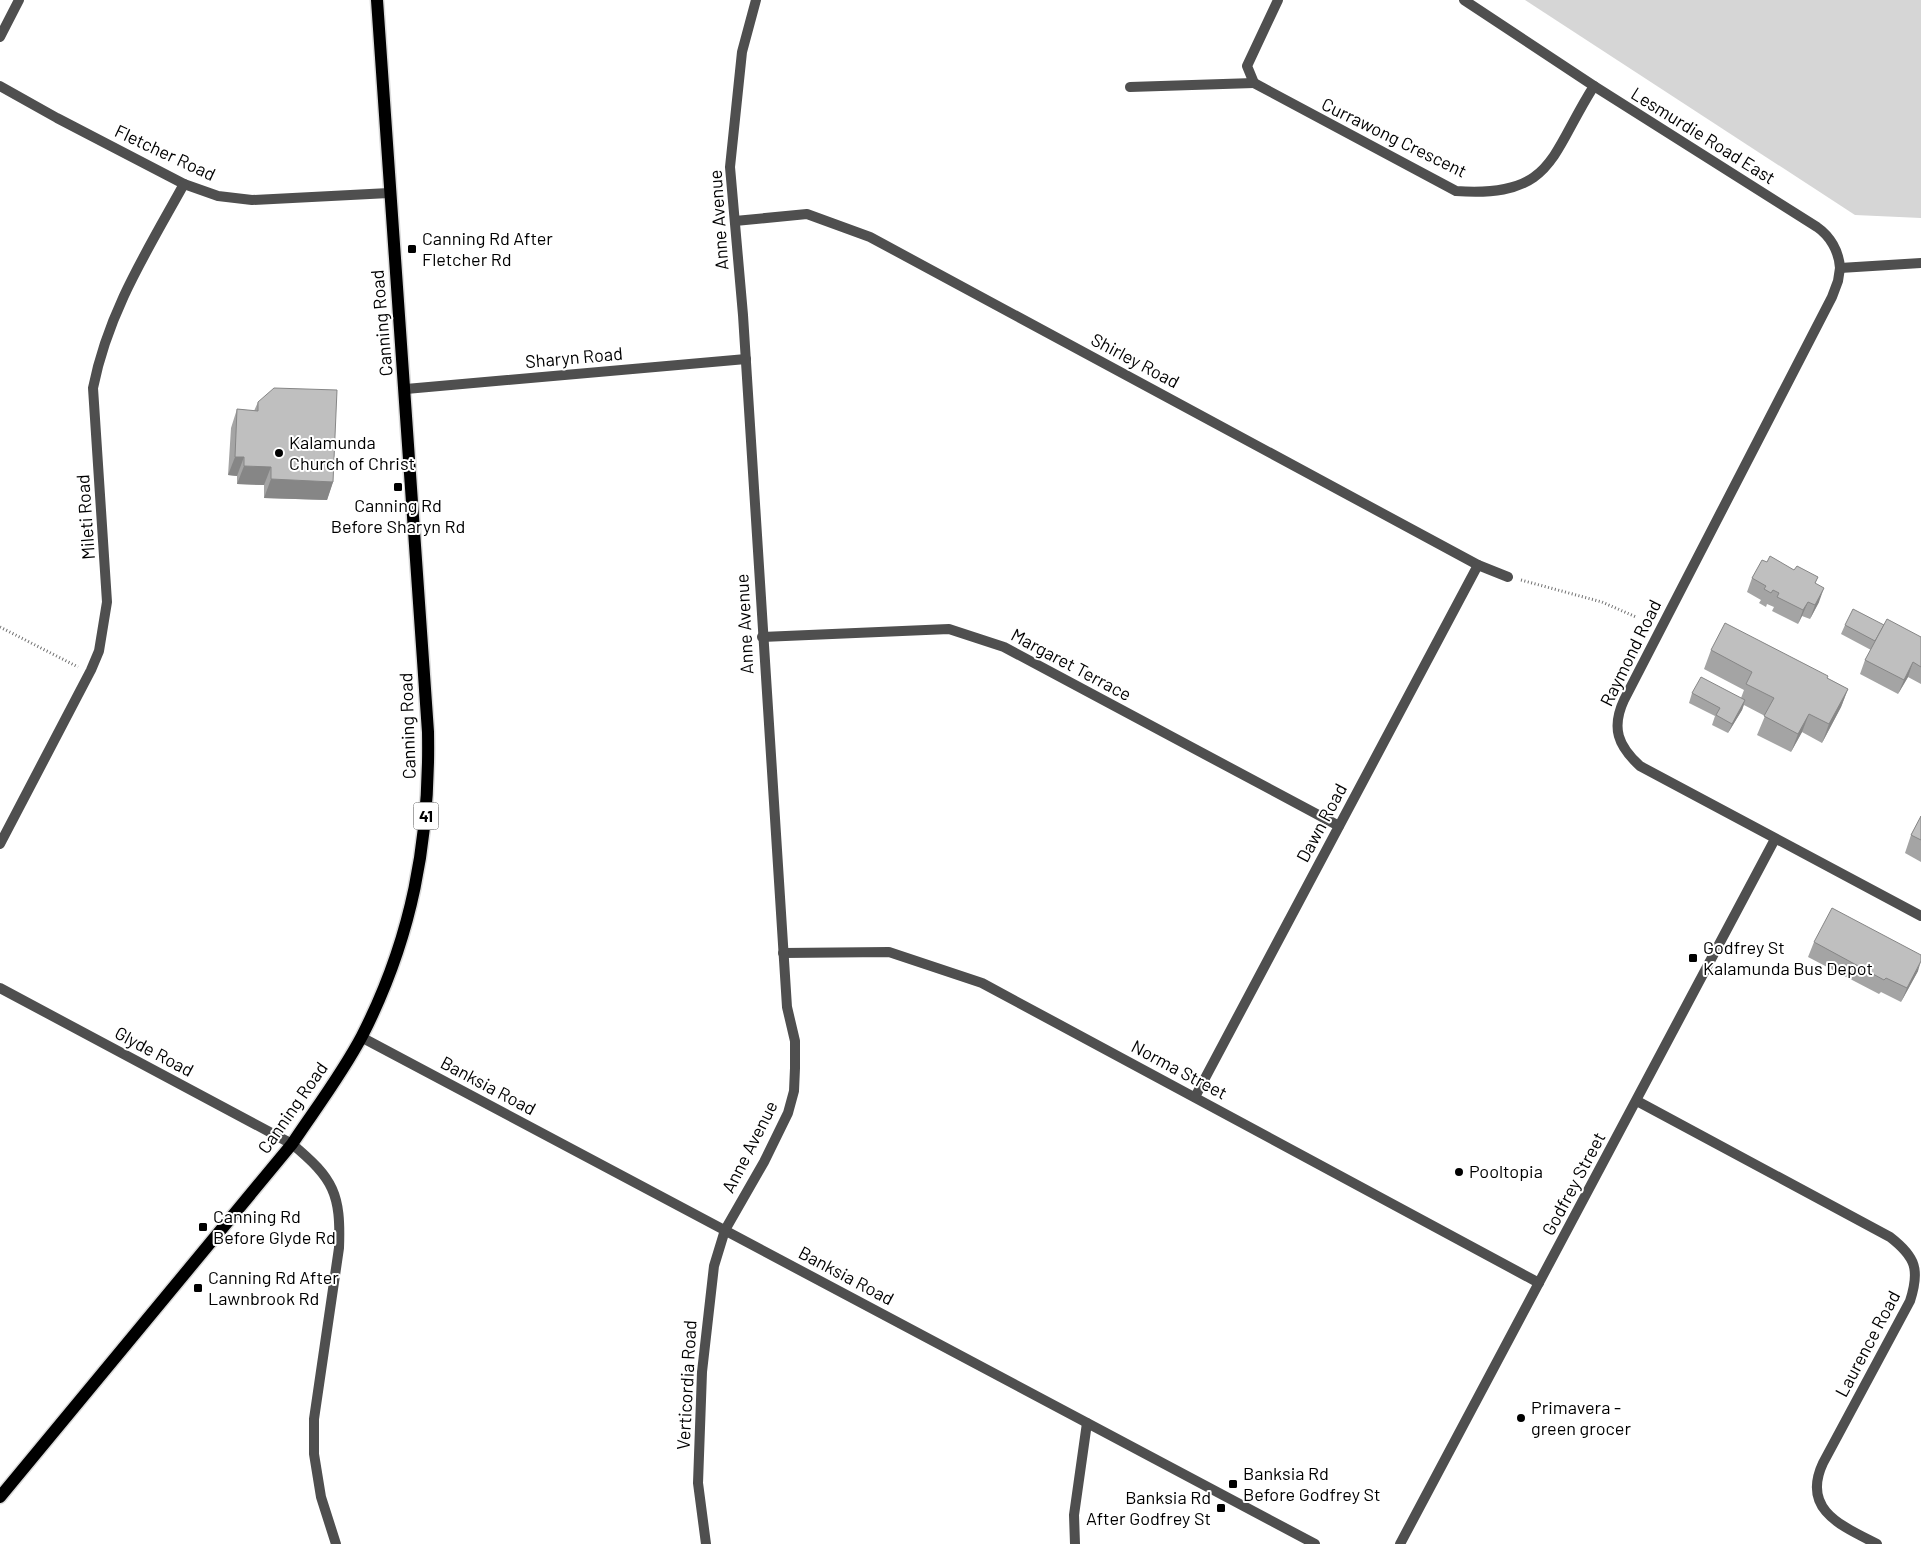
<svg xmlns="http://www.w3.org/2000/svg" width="1921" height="1544" viewBox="0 0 1921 1544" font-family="Barlow,sans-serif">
  <rect width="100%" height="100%" fill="#fff"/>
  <polygon fill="#d6d6d6" points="1525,0 1921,0 1921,218 1855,215"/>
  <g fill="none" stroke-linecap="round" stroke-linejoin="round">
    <defs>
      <path id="primary" d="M0 1497 292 1144C316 1108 342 1074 362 1036 412 938 430 841 428 732L377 0"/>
    </defs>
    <use href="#primary" stroke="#dbdbdb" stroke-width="15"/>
    <g stroke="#717171" stroke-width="3" stroke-dasharray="1 2.5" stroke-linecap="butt">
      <polyline points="1521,580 1602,602 1636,617"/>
      <polyline points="0,627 78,667"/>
    </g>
    <g stroke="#4f4f4f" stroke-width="10">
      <polyline points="0,37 19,0"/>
      <path d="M1254 83 1456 191C1554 198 1550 155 1594 86"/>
      <polyline points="0,86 57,118 184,184 218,196 252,200 389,193"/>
      <polyline points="1130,87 1254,83 1247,66 1278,0"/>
      <polyline points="735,221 807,214 870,237 1478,565 1508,577"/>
      <path d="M1840 268 1838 281 1832 297 1624 700C1611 728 1618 746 1640 766L1921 916"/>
      <polyline points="406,389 746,359"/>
      <polyline points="762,637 949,629 1004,647 1339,826"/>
      <path d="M0 844 91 670 99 651 107 602 93 388C108 312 147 251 184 184"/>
      <polyline points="783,953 889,952 982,983 1539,1283"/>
      <polyline points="361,1037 1315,1544"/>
      <polyline points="1195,1097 1478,565"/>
      <path d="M1637 1101 1890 1237C1916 1257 1920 1270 1910 1301L1823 1463C1801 1510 1842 1526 1877 1544"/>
      <polyline points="706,1544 698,1483 702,1372 714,1266 725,1230 764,1162 788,1113 794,1091 795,1068 795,1041 787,1007 743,315 730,167 742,52 756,0"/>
      <polyline points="1075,1544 1074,1515 1087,1423"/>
      <polyline points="1400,1544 1775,839"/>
    </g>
    <g stroke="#4f4f4f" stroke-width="10">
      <path d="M1464 0 1594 86 1817 227C1830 236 1839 251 1840 268L1921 263"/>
      <path d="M0 988 292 1144C334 1179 341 1194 339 1248L314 1419V1454L321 1497 336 1544"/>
    </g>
    <use href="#primary" stroke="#000" stroke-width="12"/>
  </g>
  <g fill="#a4a4a4">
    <polygon points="258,402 333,482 327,500 264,498 264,485 237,484 237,476 228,475 231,428 237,409 254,411"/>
    <polygon points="1767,562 1794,570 1818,577 1815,584 1819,602 1810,619 1802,616 1798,624 1772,611 1774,607 1767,604 1766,607 1759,603 1761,600 1747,592 1752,578"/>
    <polygon points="1845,625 1884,625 1921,637 1921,684 1908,677 1898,694 1860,674 1865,660 1871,650 1841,634"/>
    <polygon points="1711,650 1827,678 1848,689 1841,707 1822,743 1802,732 1791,752 1757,735 1765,716 1744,705 1742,710 1728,733 1712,725 1715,716 1689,703 1692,693 1741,698 1744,690 1704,669"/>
    <polygon points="1921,816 1921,862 1905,853 1911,835"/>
    <polygon points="1814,942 1918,971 1901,1002 1881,992 1879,994 1808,957"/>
  </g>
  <g fill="#868686">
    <polygon points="235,457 244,457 237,476 228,475"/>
    <polygon points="244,466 271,467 264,485 237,484"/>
    <polygon points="271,479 333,482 327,500 264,498"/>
    <polygon points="1824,588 1819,602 1810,619 1815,605"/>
    <polygon points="1808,602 1802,616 1798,624 1803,610"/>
    <polygon points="1913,662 1908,677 1898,694 1904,680"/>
    <polygon points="1848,689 1841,707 1822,743 1829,724"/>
    <polygon points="1745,700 1742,710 1728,733 1732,724"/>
    <polygon points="1809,714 1802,732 1791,752 1798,734"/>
    <polygon points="1921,961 1918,971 1901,1002 1907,988"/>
  </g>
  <g fill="#bfbfbf" stroke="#868686">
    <polygon points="274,388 337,390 333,482 271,479 271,467 244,466 244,457 235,457 237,409 258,411 258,402"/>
    <polygon points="1770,556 1794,570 1797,566 1818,577 1815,583 1824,588 1815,605 1808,602 1803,610 1777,597 1779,593 1773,590 1771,593 1764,589 1766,586 1752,578 1762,560 1767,562"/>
    <polygon points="1853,609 1884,625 1875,641 1845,625"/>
    <polygon points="1887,619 1921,637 1921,667 1913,662 1904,680 1865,660"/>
    <polygon points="1725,623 1828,676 1827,678 1848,689 1829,724 1809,714 1798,734 1764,716 1774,698 1746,684 1752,672 1711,650"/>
    <polygon points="1701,677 1745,700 1732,724 1716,715 1720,708 1692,693"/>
    <polygon points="1921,816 1921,840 1911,835"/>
    <polygon points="1832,908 1921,955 1921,961 1907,988 1886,978 1884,980 1814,942"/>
  </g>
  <g fill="#000" stroke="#fff" stroke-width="2">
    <rect x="407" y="244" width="10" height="10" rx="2.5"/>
    <circle cx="279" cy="453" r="5"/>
    <rect x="393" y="482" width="10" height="10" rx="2.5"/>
    <rect x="1688" y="953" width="10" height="10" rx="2.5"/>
    <circle cx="1459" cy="1172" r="5"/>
    <rect x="198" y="1222" width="10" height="10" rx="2.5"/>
    <rect x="193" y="1283" width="10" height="10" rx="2.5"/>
    <circle cx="1521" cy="1418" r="5"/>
    <rect x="1228" y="1479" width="10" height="10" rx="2.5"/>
    <rect x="1216" y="1503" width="10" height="10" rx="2.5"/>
  </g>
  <g text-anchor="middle" stroke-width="4" stroke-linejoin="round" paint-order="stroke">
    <rect fill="#fff" stroke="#4c4c4c" stroke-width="1" x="413.5" y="802.5" width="25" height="27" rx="4"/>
    <g font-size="16" font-weight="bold" fill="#000">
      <text x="426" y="822">41</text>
    </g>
    <g font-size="18" fill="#000" stroke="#fff">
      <text transform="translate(1703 136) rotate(32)" y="6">Lesmurdie Road East</text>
      <text transform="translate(1394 138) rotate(26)" y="6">Currawong Crescent</text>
      <text transform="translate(165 153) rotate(25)" y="6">Fletcher Road</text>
      <text transform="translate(719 220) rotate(-94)" y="6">Anne Avenue</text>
      <text transform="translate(382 323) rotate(-95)" y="6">Canning Road</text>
      <text transform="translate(574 358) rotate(-5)" y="6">Sharyn Road</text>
      <text transform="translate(1135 361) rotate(28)" y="6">Shirley Road</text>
      <text transform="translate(86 517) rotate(-94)" y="6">Mileti Road</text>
      <text transform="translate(745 624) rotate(-93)" y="6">Anne Avenue</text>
      <text transform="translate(1631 653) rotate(-64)" y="6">Raymond Road</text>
      <text transform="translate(1071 665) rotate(28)" y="6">Margaret Terrace</text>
      <text transform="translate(408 726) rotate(-92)" y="6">Canning Road</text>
      <text transform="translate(1322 823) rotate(-62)" y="6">Dawn Road</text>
      <text transform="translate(154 1052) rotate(28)" y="6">Glyde Road</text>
      <text transform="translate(1179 1070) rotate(28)" y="6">Norma Street</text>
      <text transform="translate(488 1086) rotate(28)" y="6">Banksia Road</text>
      <text transform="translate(293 1108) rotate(-55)" y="6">Canning Road</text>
      <text transform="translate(750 1147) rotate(-63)" y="6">Anne Avenue</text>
      <text transform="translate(1574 1184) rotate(-62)" y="6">Godfrey Street</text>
      <text transform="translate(846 1276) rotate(28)" y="6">Banksia Road</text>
      <text transform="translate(1868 1344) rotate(-62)" y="6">Laurence Road</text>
      <text transform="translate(687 1385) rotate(-87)" y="6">Verticordia Road</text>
    </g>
    <g font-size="18" fill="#000" stroke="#fff" text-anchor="start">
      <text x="422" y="245">Canning Rd After<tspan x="422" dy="21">Fletcher Rd</tspan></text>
      <text x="289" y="449">Kalamunda<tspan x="289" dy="21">Church of Christ</tspan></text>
      <text x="398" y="512" text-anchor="middle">Canning Rd<tspan x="398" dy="21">Before Sharyn Rd</tspan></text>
      <text x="1703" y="954">Godfrey St<tspan x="1703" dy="21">Kalamunda Bus Depot</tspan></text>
      <text x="1469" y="1178">Pooltopia</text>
      <text x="213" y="1223">Canning Rd<tspan x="213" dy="21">Before Glyde Rd</tspan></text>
      <text x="208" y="1284">Canning Rd After<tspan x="208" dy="21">Lawnbrook Rd</tspan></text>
      <text x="1531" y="1414">Primavera -<tspan x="1531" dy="21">green grocer</tspan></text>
      <text x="1243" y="1480">Banksia Rd<tspan x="1243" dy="21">Before Godfrey St</tspan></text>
      <text x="1211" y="1504" text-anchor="end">Banksia Rd<tspan x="1211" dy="21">After Godfrey St</tspan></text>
    </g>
  </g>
</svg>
